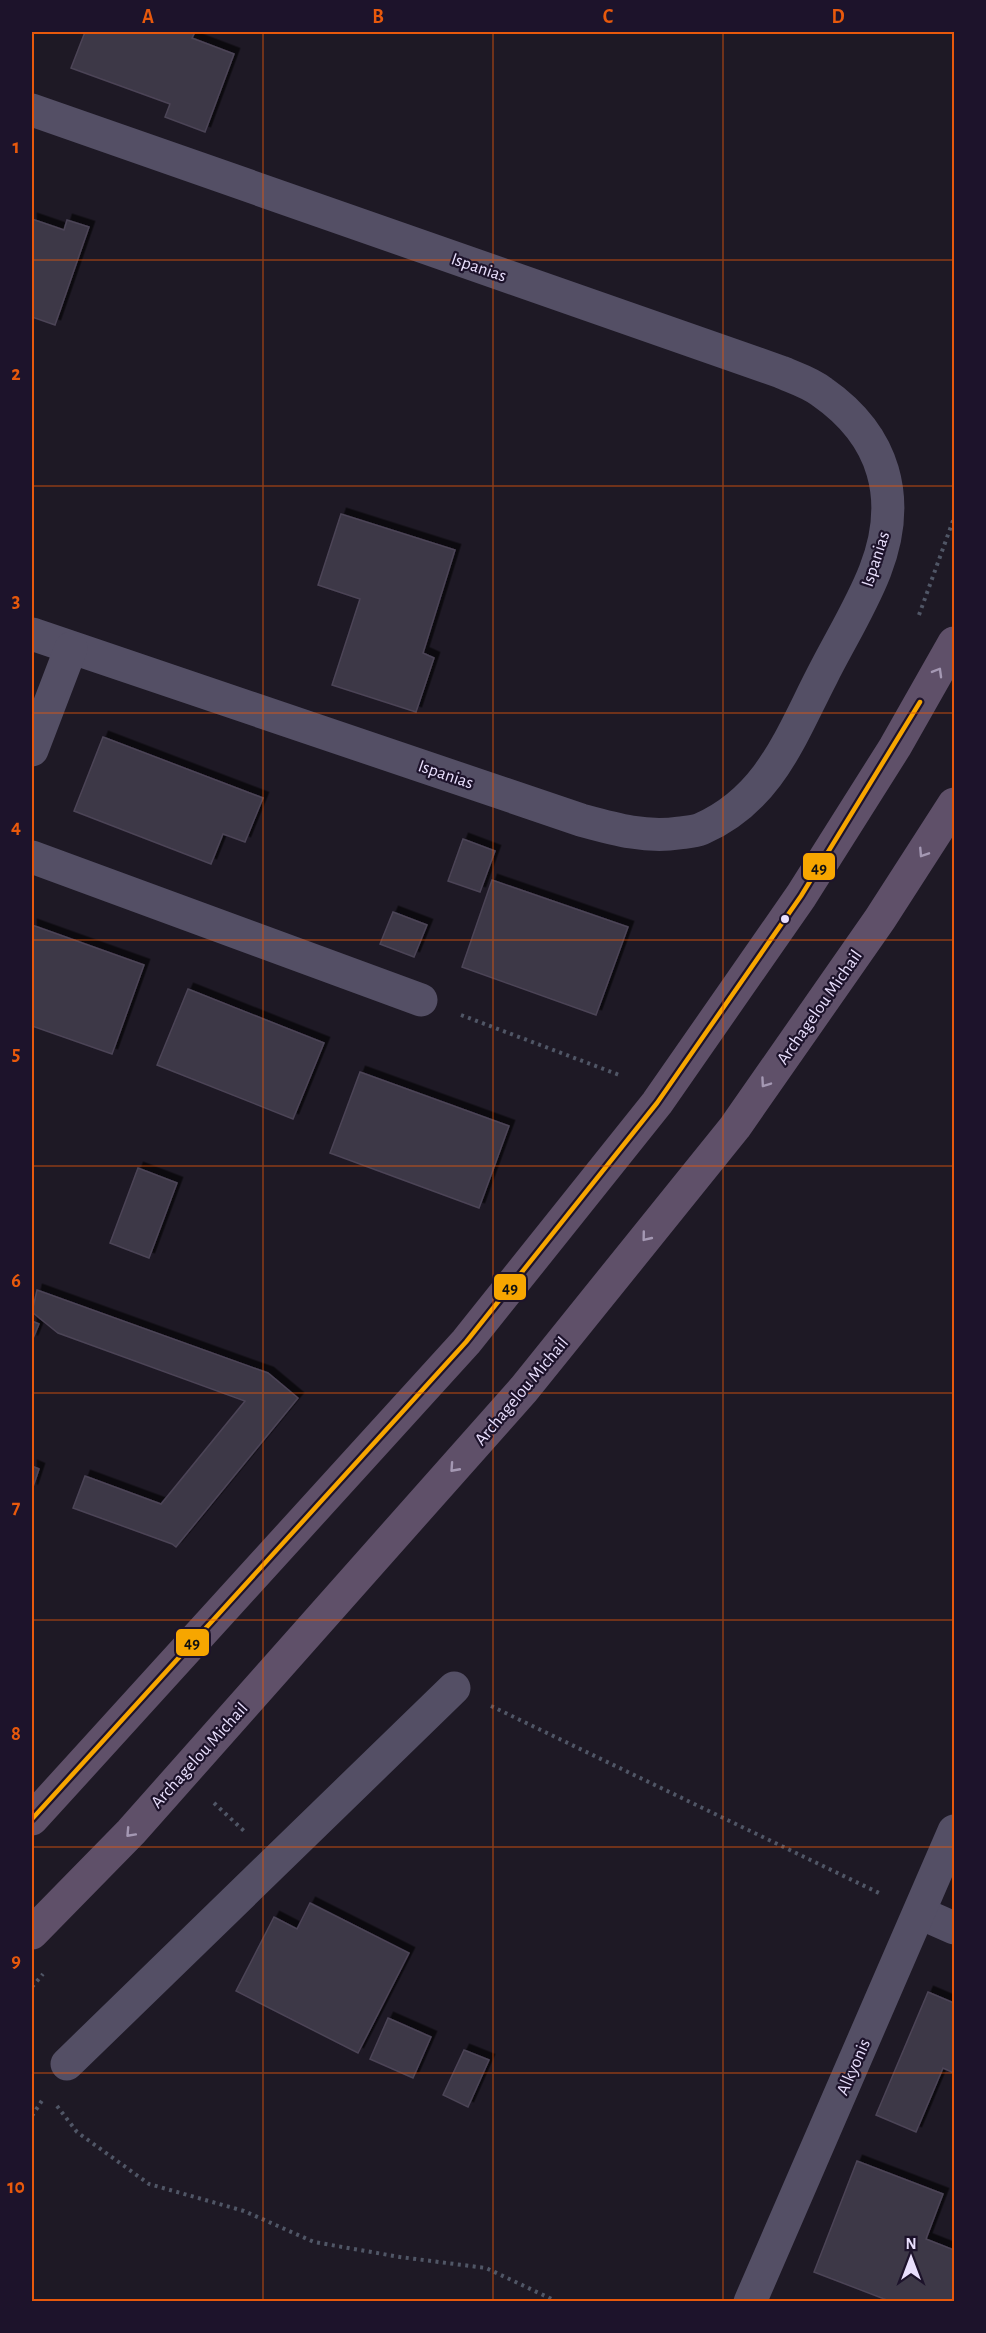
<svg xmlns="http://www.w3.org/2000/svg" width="986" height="2333" viewBox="0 0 986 2333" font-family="'Alegreya Sans',sans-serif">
  <defs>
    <filter id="shadow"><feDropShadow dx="5.5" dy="-5.5" stdDeviation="0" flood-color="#0009"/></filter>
  </defs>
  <rect width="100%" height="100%" fill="#1e1925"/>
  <g fill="#3d3846" stroke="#4c4457" stroke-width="1.5" filter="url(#shadow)">
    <polygon points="85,32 195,32 192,38 234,54 205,132 165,117 170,104 71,68"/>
    <polygon points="32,219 64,230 67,220 89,227 55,325 32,317"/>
    <polygon points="341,514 455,550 423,653 434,658 416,712 332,685 360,599 318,585"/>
    <polygon points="103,737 263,798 245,842 223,834 211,864 74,811"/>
    <polygon points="463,839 495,851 480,892 448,881"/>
    <polygon points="492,880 628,927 596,1015 462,967"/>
    <polygon points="393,912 427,925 414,957 380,944"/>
    <polygon points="32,925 144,965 112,1054 32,1026"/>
    <polygon points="188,989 324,1043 293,1119 157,1065"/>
    <polygon points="360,1072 509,1126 479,1208 330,1153"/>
    <polygon points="138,1168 177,1183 149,1258 110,1243"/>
    <polygon points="37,1290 268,1373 298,1398 176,1547 172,1544 73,1508 85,1476 161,1504 245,1401 58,1333 32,1312"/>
    <polygon points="32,1321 39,1324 32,1341"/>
    <polygon points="32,1466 39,1469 32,1490"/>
    <polygon points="310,1903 409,1953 358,2053 236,1991 274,1917 297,1929"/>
    <polygon points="928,1992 954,2003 954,2073 943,2068 916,2132 876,2115"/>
    <polygon points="388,2018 431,2037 413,2078 370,2059"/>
    <polygon points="464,2050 489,2060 468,2107 443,2095"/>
    <polygon points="857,2161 943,2194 926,2239 954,2250 954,2302 892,2302 814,2272"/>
  </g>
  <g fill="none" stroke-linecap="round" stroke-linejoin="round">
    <g stroke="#505666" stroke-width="4" stroke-dasharray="3 4.5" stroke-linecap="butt">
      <polyline points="919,615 954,518"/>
      <polyline points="461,1015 622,1076"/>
      <polyline points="491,1706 879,1893"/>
      <polyline points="214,1803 244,1831"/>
      <polyline points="32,1987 43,1974"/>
      <polyline points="57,2106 77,2132 149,2184 244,2211 314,2242 400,2257 486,2268 558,2302"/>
      <polyline points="32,2116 43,2099"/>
    </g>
    <g stroke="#544f65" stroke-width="33">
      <path d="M32 110 781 372C795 378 811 383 822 392 885 436 903 499 875 571 861 607 839 642 822 676 790 738 769 799 701 829 694 832 686 832 679 833 645 838 614 829 581 820L32 634"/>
      <polyline points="32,750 71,648"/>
      <polyline points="32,857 421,1000"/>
      <polyline points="920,1913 954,1928"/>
      <polyline points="67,2064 454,1688"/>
      <polyline points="750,2302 954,1831"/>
    </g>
    <g stroke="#5f5069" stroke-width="33">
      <polyline points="32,1819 466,1342 657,1103 801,896 895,747 954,643"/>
      <polyline points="32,1933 131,1832 524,1389 735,1127 880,919 954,804"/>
    </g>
    <defs>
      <polyline id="bus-1" points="32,1819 466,1342 657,1103 801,896 920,702"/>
    </defs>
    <use href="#bus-1" stroke="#1d132b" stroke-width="9"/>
    <use href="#bus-1" stroke="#f7a600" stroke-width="4.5"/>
  </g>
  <defs><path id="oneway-chevron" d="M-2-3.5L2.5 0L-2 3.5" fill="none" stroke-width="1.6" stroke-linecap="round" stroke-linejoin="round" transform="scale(1.5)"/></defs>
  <g stroke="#a498b3">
    <use href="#oneway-chevron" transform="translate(938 672) rotate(-60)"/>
    <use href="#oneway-chevron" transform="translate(923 853) rotate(123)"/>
    <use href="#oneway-chevron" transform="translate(765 1083) rotate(125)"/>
    <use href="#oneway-chevron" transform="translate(646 1237) rotate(129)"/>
    <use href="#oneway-chevron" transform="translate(454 1468) rotate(132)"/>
    <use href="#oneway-chevron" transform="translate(130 1833) rotate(133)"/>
  </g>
  <path fill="none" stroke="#e8590c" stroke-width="1.5" stroke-opacity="0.55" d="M263 32V2302M493 32V2302M723 32V2302M32 260H954M32 486H954M32 713H954M32 940H954M32 1166H954M32 1393H954M32 1620H954M32 1847H954M32 2073H954"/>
  <circle fill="#e9dffd" stroke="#1d132b" stroke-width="2" cx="785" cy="919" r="5"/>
  <g text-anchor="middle" stroke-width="4.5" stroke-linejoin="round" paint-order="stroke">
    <g font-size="18" fill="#e9dffd" stroke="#1d132b">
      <text transform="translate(479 267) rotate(19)" y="6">Ispanias</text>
      <text transform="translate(875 559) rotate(-72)" y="6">Ispanias</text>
      <text transform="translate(446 774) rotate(19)" y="6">Ispanias</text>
      <text transform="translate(819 1007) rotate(-55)" y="6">Archagelou Michail</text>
      <text transform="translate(521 1391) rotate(-50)" y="6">Archagelou Michail</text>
      <text transform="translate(199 1755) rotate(-48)" y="6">Archagelou Michail</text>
      <text transform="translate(853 2067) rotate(-66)" y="6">Alkyonis</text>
    </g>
  </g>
  <g stroke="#1d132b" stroke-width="2">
    <rect x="802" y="852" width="34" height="29" rx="6" fill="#f7a600"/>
    <rect x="493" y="1273" width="34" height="28" rx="6" fill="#f7a600"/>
    <rect x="175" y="1628" width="35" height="29" rx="6" fill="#f7a600"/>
  </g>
  <g font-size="16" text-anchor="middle" font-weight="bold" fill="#111">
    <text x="819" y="873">49</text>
    <text x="510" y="1293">49</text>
    <text x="192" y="1648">49</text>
  </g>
  <rect width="986" height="2333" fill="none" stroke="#1d132b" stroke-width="66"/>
  <g transform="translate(911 2258)" stroke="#1d132b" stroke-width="4.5" paint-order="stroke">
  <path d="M0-4.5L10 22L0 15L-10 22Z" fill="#e9dffd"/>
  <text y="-9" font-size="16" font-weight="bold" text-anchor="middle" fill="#e9dffd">N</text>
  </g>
  <rect x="33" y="33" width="920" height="2267" fill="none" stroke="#e8590c" stroke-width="2"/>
  <g font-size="20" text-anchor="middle" font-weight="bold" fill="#e8590c">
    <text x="148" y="23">A</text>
    <text x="378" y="23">B</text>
    <text x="608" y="23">C</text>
    <text x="838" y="23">D</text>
    <text x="16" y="153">1</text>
    <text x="16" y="380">2</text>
    <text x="16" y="607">3</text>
    <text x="16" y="833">4</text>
    <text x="16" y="1060">5</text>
    <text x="16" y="1287">6</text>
    <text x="16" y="1513">7</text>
    <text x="16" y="1740">8</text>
    <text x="16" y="1967">9</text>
    <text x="16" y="2193">10</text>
  </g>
</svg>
